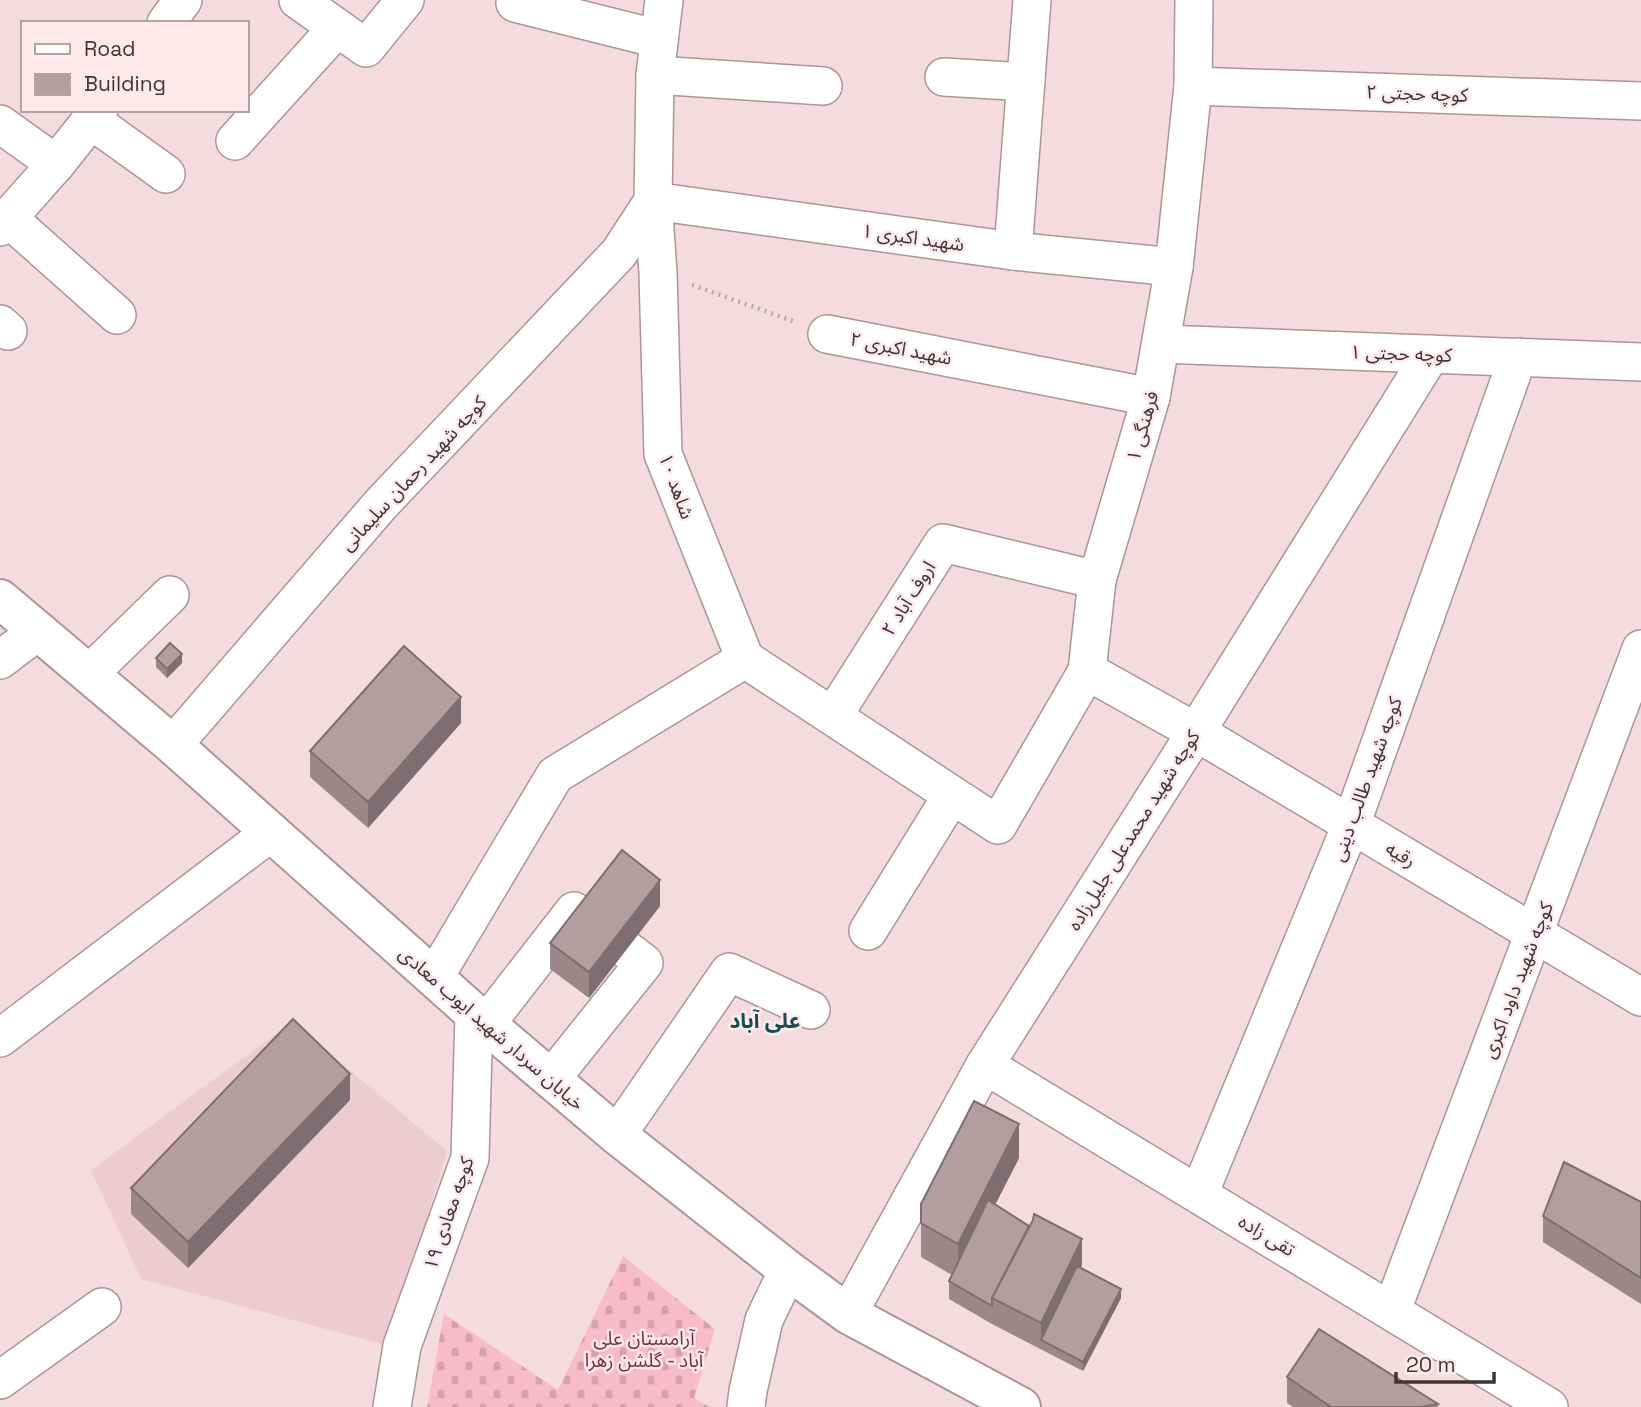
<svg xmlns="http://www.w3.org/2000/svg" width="1641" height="1407" viewBox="0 0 1641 1407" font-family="'Space Grotesk','Noto Sans Arabic',sans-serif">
  <defs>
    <pattern id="cemetery-stones" width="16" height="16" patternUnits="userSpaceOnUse" patternTransform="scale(1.75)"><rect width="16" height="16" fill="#f8bbc8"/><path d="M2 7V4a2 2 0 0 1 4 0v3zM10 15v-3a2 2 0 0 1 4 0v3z" fill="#d6a1ac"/></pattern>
  </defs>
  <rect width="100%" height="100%" fill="#f4dbe0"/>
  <polygon fill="#ecccd2" points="292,1022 447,1151 389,1346 141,1279 91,1170"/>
  <polygon fill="url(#cemetery-stones)" points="623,1256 715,1329 694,1398 710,1407 427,1407 444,1314 558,1390"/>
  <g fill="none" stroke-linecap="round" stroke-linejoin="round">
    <defs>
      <g id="minor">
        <polyline points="298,0 366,48 405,0"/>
        <polyline points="664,0 655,75 653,201 658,273 663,454 745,659 998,825 1087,671 1097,580 1151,397 1174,267 1193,86 1194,0"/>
        <polyline points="515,3 659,39"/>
        <polyline points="166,23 183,0"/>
        <polyline points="655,75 823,86"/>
        <polyline points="944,77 1026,82"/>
        <polyline points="1193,86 1641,101"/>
        <polyline points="91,120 166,174"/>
        <polyline points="0,124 56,164 99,110"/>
        <polyline points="235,141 337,28"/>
        <polyline points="8,218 117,315"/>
        <polyline points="0,227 56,164"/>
        <polyline points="1013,251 1032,0"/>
        <polyline points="0,324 8,331"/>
        <polyline points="827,334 1151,397"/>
        <polyline points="1162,344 1641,362"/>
        <polyline points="0,660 38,631"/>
        <polyline points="1087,671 1196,732 1641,997"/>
        <polyline points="89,674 170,595"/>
        <polyline points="833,716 943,543 1097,580"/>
        <polyline points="173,745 381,504 619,253 653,201 1013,251 1174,267"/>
        <polyline points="868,931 952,795"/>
        <polyline points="434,978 555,775 745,659"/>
        <polyline points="486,1024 574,911 588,921"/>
        <polyline points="0,1038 270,833"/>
        <polyline points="985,1065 1549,1407"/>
        <polyline points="551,1079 644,963 627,950"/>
        <polyline points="617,1135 729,972 811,1010"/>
        <polyline points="1199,1194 1351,825 1518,357"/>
        <polyline points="1392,1310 1641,649"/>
        <polyline points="848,1314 985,1065 1196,732 1431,354"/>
        <polyline points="0,1380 102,1307"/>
        <polyline points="392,1407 402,1346 470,1158 474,1014"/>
        <polyline points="746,1407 748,1391 764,1320 788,1270"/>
      </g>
      <polyline id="major" points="0,599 173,745 486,1024 617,1135 788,1270 848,1314 1021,1407"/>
    </defs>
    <use href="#minor" stroke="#ac9499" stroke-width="40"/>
    <use href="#major" stroke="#ac9499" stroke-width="42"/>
    <polyline stroke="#baa6aa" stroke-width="4.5" stroke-dasharray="2 5" stroke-linecap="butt" points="692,285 796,322"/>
    <use href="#minor" stroke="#fff" stroke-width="37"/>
    <use href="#major" stroke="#fff" stroke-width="38"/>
  </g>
  <g fill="#9b878a">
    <polygon points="156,658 182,663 167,678 156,667"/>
    <polygon points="461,723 368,828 310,777 310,751"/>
    <polygon points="660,906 589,998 550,969 550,943"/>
    <polygon points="350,1100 188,1268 131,1214 131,1188"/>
    <polygon points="1019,1158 995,1204 1082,1265 1080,1268 1121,1298 1083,1371 992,1324 949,1299 949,1281 952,1275 921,1257 921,1204"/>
    <polygon points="1641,1202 1641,1304 1543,1242 1543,1216"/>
    <polygon points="1287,1377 1438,1404 1438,1407 1293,1407 1287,1403"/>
  </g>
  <g fill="#7e6e71">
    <polygon points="182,654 182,663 167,678 167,669"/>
    <polygon points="461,697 461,723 368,828 368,802"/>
    <polygon points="660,880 660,906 589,998 589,972"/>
    <polygon points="350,1074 350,1100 188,1268 188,1242"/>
    <polygon points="1019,1124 1019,1158 958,1278 958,1244"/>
    <polygon points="1082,1239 1082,1265 1044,1342 1041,1340 1041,1323"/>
    <polygon points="1121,1289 1121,1298 1083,1371 1083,1362"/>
  </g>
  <g fill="#b49da1" stroke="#7e6e71" stroke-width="2">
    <polygon points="170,643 182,654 167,669 156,658"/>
    <polygon points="404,646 461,697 368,802 310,751"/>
    <polygon points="622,850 660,880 589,972 550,943"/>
    <polygon points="293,1019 350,1074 188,1242 131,1188"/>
    <polygon points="974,1101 1019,1124 958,1244 921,1223 921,1204"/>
    <polygon points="1564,1162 1641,1202 1641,1278 1543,1216"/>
    <polygon points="988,1200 1029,1226 992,1298 992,1306 949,1281"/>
    <polygon points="1034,1214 1082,1239 1041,1323 992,1298 1033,1220"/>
    <polygon points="1077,1266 1121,1289 1083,1362 1041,1340"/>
    <polygon points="1319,1329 1438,1404 1421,1407 1331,1407 1287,1377"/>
  </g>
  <g text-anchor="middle" stroke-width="5" stroke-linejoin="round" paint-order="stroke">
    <g font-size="19" fill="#3f3537" stroke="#feeaed">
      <text transform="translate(1417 93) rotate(2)" y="7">کوچه حجتی ۲</text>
      <text transform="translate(913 237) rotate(8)" y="7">شهید اکبری ۱</text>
      <text transform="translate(901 348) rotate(11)" y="7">شهید اکبری ۲</text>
      <text transform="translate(1401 353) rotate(2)" y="7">کوچه حجتی ۱</text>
      <text transform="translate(1142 426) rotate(-74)" y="7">فرهنگی ۱</text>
      <text transform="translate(413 473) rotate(-47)" y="7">کوچه شهید رحمان سلیمانی</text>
      <text transform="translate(677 486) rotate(70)" y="7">شاهد ۱۰</text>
      <text transform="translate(908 598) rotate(-58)" y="7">اروف آباد ۲</text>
      <text transform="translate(1366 779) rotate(-70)" y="7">کوچه شهید طالب دینی</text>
      <text transform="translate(1133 830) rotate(-58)" y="7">کوچه شهید محمدعلی جلیل‌زاده</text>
      <text transform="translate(1401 854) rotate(31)" y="7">رقیه</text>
      <text transform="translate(1517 980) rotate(-69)" y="7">کوچه شهید داود اکبری</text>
      <text transform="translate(492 1028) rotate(41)" y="7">خیابان سردار شهید ایوب معادی</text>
      <text transform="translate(448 1213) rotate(-71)" y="7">کوچه معادی ۱۹</text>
      <text transform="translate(1267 1235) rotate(31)" y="7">تقی زاده</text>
    </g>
    <g font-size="19" fill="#7b2a43" stroke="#feeaed">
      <text x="644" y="1345">آرامستان علی<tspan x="644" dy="22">آباد - گلشن زهرا</tspan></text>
    </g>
    <g font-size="21" font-weight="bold" fill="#124f55" stroke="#feeaed">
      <text x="765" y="1028">علی آباد</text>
    </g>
  </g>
  <rect x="21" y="21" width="228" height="91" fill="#feeaed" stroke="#b2a2a4" stroke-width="2"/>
  <rect x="35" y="44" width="35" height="10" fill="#ffffff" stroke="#b2a2a4" stroke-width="2"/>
  <text x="84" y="56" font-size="21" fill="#3f3537">Road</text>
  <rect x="35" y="74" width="35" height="21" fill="#b49da1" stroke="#b2a2a4" stroke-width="2"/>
  <text x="84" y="91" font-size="21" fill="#3f3537">Building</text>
  <path d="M1396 1372v10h98v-10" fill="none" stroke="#3f3537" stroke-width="3.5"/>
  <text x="1406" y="1372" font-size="21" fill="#3f3537" stroke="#feeaed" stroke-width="5" paint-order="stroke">20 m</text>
</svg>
